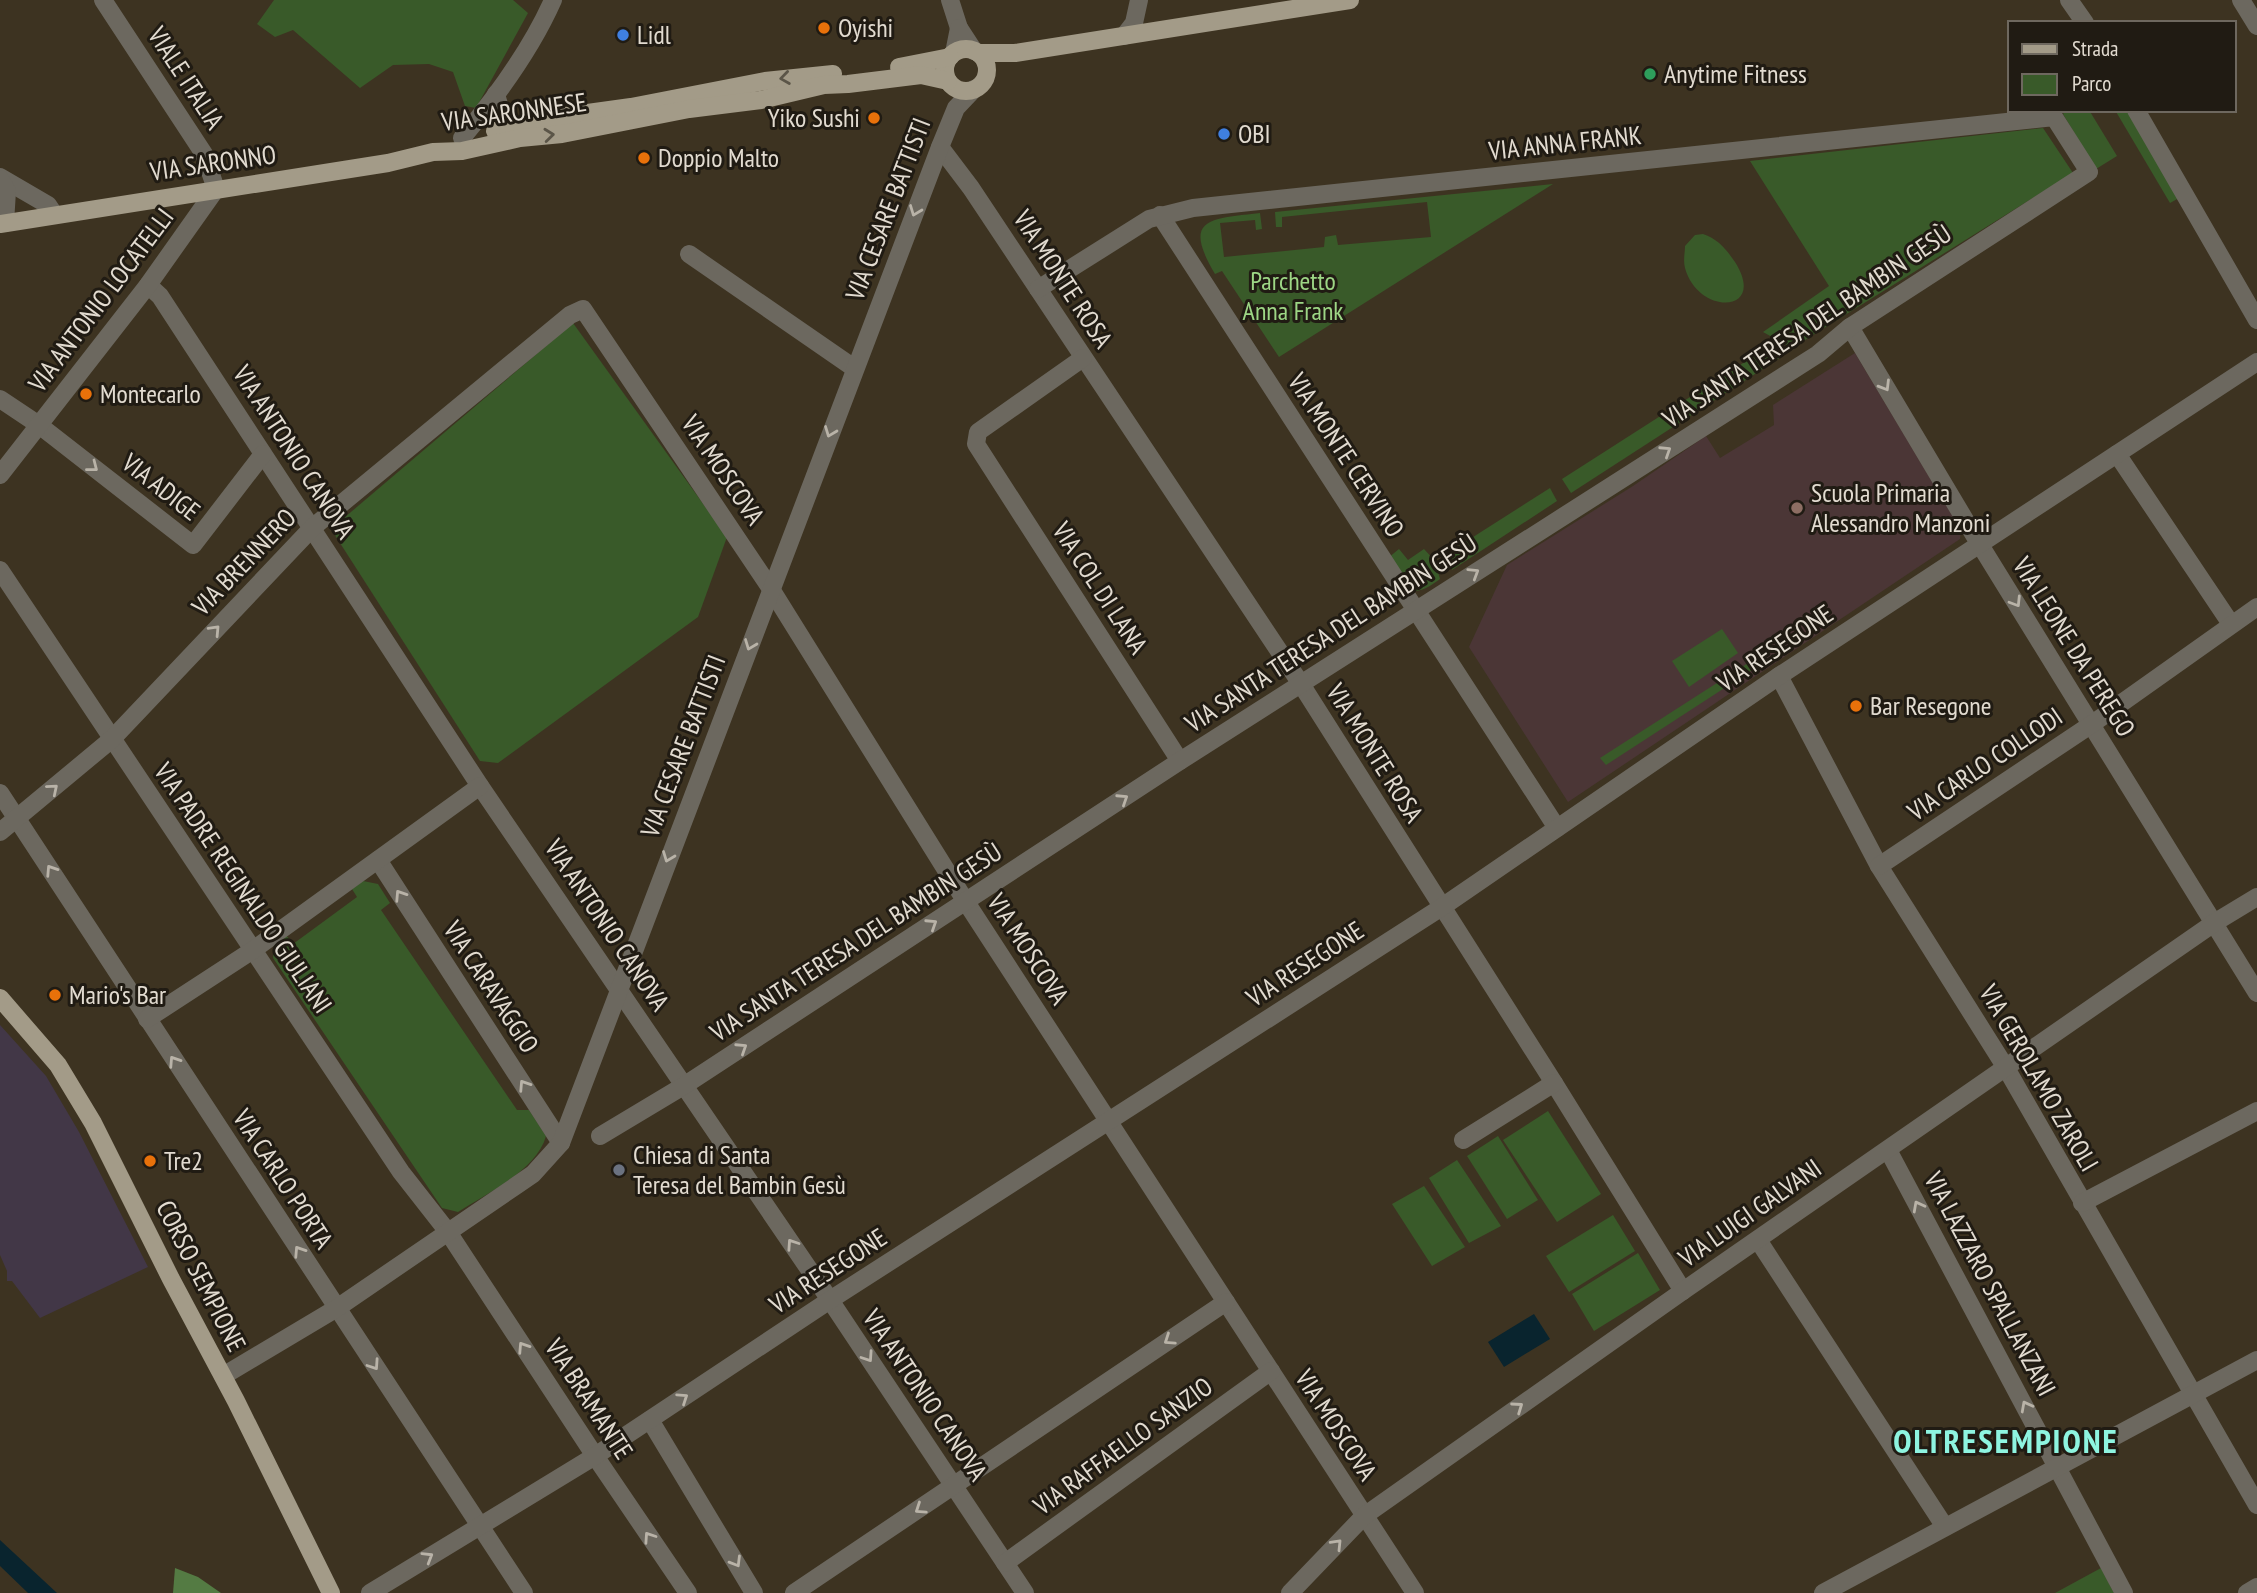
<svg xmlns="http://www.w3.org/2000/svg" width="2257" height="1593" viewBox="0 0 2257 1593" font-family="'PT Sans Narrow',sans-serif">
  <rect width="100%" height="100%" fill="#3d3321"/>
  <polygon fill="#423747" points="0,1025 46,1076 79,1132 148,1267 40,1318 12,1281 7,1281 7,1271 0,1255"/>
  <polygon fill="#4b3636" points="1855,353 1961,530 1960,539 1568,802 1469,647 1507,565 1633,486 1706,436 1720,458 1774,425 1773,405"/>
  <g fill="#395a29">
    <polygon points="274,0 513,0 528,13 476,108 465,106 453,72 429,64 393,65 360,88 293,30 275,37 257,24"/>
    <polygon points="2066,110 2089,110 2117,156 2096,169 2063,114"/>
    <polygon points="2115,110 2127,110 2179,198 2170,203"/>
    <polygon points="2043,128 2073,173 1792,348 1763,332 1829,286 1750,161"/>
    <path d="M1553 184 1279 357 1222 271 1215 274C1181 217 1211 219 1260 213L1262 229 1256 230 1255 220 1220 223 1224 257 1324 247 1325 237 1336 235 1338 245 1431 237 1427 202 1282 217V227H1276L1275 212Z"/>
    <path d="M1703 234C1718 239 1726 249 1735 262 1768 314 1698 316 1685 268 1683 261 1685 252 1685 246L1695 235Z"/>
    <polygon points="573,323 727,537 698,617 498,763 480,761 331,529"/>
    <polygon points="1765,349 1781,357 1571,493 1562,479"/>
    <polygon points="1550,488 1557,501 1452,570 1448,553"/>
    <path d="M1399 549 1408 560 1424 549 1435 561 1440 579C1430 586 1422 593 1409 590L1388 558Z"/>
    <polygon points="1722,629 1738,653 1689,687 1672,661"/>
    <polygon points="1759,656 1763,663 1606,765 1600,758"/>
    <path d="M363 881 378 884 390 903 381 910 517 1110H529L546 1136C537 1170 486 1194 458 1212L442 1208 273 958 274 944 286 935 293 944 357 897 352 889Z"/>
    <polygon points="1548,1111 1601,1194 1557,1222 1503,1140"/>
    <polygon points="1498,1136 1538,1200 1507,1219 1467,1156"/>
    <polygon points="1457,1160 1501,1226 1469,1243 1429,1178"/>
    <polygon points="1424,1186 1465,1247 1432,1266 1392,1204"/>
    <polygon points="1613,1215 1635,1251 1569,1292 1546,1256"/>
    <polygon points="1638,1253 1660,1290 1594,1331 1572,1294"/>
    <polygon points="2101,1568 2114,1593 2055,1593"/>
  </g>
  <polygon fill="#547b43" points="175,1568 198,1577 221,1593 173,1593"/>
  <g fill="#09242e">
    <polygon points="1534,1314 1550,1339 1504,1367 1488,1342"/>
    <polygon points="0,1540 57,1593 28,1593 0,1566"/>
  </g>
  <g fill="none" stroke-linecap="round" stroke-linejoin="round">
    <g stroke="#6c685f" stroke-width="18">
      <polyline points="950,0 959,28"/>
      <polyline points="2069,0 2085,23"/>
      <polyline points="2241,0 2257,26"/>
      <polyline points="1124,36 1134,23 1139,0"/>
      <polyline points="954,53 959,28 974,51"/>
      <path d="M496 94C500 109 503 122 520 126"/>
      <polyline points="2136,110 2257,320"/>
      <path d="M462 138C497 96 531 50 553 0"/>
      <polyline points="940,147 971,188 1301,684 1554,1083 1683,1291"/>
      <polyline points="0,177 48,205 54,214"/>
      <polyline points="0,179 7,191 5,223"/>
      <polyline points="1160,215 1557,828"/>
      <polyline points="689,254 854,368"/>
      <polyline points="148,285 160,296 480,786 830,1300 1025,1593"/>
      <polyline points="1850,327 1974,535 2257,993"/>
      <polyline points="1083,358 978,432 976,444 1180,761"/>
      <polyline points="0,399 39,425 193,545 263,454"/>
      <polyline points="2117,454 2231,624"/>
      <polyline points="0,475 148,285 216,189 204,154 103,0"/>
      <polyline points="0,570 401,1172 448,1232 595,1456 688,1593"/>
      <polyline points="1779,676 1879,866 2006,1068 2257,1505"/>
      <polyline points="0,793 524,1593"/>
      <polyline points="0,832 112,739 312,528 570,315 583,309 771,589 966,902 1415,1593"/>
      <polyline points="378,860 561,1143"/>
      <polyline points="1879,866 2092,724 2257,607"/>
      <polyline points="147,1019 253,950 480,786"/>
      <polyline points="600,1136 685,1085 1180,761 1818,354 1850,327 2089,172 2054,117 1193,208 1149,219 1038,289"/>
      <polyline points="1463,1140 1554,1083"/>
      <polyline points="1888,1150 2124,1593"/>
      <polyline points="2082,1203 2257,1111"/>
      <polyline points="1758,1240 1945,1527"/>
      <polyline points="223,1376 337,1308 517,1185 533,1174 561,1143 940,147 956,108 974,89"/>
      <polyline points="650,1420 754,1593"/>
      <polyline points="1005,1563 1271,1371"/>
      <polyline points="370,1593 595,1456 830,1300 1442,907 1779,676 2257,362"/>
      <polyline points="794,1593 1226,1302"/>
      <polyline points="1290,1593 1364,1516 1683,1291 2214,923 2257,897"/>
      <polyline points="1823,1593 2257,1360"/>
      <polyline points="2247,1593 2257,1587"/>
    </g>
    <g stroke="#a39b88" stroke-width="18">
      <circle cx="966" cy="70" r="21"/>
      <polyline points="978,53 1015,53 1350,0"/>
      <polyline points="899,67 950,57"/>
      <polyline points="495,131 566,116 631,107 765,81 833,74"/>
      <polyline points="0,224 388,163 433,152 462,151 520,138 562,134 689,109 761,100 824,85 848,84 921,75 948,81"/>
      <polyline points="0,998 58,1065 93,1123 171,1279 236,1401 331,1593"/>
    </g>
  </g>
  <defs><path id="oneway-chevron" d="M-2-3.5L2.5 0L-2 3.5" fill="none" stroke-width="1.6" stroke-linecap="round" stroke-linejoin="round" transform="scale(1.75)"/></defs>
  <g stroke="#5b5548">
    <use href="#oneway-chevron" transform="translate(785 78) rotate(172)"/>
    <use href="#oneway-chevron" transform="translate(549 135) rotate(-6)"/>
  </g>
  <g stroke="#b9b3a8">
    <use href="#oneway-chevron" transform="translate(915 211) rotate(111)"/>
    <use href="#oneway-chevron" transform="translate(1885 386) rotate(59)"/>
    <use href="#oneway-chevron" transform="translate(830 432) rotate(111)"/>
    <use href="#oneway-chevron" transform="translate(1666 451) rotate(-33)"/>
    <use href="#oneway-chevron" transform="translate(93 467) rotate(38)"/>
    <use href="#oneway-chevron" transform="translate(1474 573) rotate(-32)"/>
    <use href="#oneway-chevron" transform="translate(2016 602) rotate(58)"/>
    <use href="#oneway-chevron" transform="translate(215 630) rotate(-47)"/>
    <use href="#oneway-chevron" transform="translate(750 645) rotate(111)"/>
    <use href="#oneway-chevron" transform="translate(53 789) rotate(-40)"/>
    <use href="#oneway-chevron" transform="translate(1123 799) rotate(-33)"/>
    <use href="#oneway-chevron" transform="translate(668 857) rotate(111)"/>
    <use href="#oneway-chevron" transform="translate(51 870) rotate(-123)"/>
    <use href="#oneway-chevron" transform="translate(400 895) rotate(-123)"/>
    <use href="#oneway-chevron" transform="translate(932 924) rotate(-33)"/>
    <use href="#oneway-chevron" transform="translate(742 1048) rotate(-33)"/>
    <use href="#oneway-chevron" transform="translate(174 1061) rotate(-123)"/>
    <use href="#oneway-chevron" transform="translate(524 1085) rotate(-123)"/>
    <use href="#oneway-chevron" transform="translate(1918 1206) rotate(-118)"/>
    <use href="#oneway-chevron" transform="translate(792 1244) rotate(-124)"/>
    <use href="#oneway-chevron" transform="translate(299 1251) rotate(-123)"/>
    <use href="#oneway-chevron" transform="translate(1169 1340) rotate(146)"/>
    <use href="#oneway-chevron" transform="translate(523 1347) rotate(-123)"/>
    <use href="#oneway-chevron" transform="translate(868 1357) rotate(56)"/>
    <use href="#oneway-chevron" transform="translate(374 1365) rotate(56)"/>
    <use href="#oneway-chevron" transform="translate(683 1398) rotate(-34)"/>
    <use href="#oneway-chevron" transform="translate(2026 1406) rotate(-118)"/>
    <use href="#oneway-chevron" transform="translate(1518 1407) rotate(-35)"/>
    <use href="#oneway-chevron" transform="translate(920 1509) rotate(146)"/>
    <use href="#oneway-chevron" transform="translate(649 1537) rotate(-124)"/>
    <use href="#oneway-chevron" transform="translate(1337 1544) rotate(-46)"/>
    <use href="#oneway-chevron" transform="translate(428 1557) rotate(-31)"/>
    <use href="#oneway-chevron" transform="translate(736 1562) rotate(59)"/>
  </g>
  <g fill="#e8710a" stroke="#201b13" stroke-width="2.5">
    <circle cx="824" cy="28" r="7"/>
    <circle cx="874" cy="118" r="7"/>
    <circle cx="644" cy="158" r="7"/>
    <circle cx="86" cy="394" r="7"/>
    <circle cx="1856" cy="706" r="7"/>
    <circle cx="55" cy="995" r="7"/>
    <circle cx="150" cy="1161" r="7"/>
  </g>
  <g fill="#3f7fe0" stroke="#201b13" stroke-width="2.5">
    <circle cx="623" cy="35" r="7"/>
    <circle cx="1224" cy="134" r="7"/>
  </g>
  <circle fill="#2e9e5b" stroke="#201b13" stroke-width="2.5" cx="1650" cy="74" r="7"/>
  <circle fill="#8d6e63" stroke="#201b13" stroke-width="2.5" cx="1797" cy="508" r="7"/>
  <circle fill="#6b7280" stroke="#201b13" stroke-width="2.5" cx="619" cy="1170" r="7"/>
  <g text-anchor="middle" stroke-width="6" stroke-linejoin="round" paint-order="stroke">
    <g font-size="26" fill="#e2dbd0" stroke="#201b13" text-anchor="start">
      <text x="838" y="37">Oyishi</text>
      <text x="637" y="44">Lidl</text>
      <text x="1664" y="83">Anytime Fitness</text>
      <text x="860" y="127" text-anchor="end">Yiko Sushi</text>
      <text x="1238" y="143">OBI</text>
      <text x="658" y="167">Doppio Malto</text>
      <text x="100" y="403">Montecarlo</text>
      <text x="1811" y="502">Scuola Primaria<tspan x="1811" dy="30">Alessandro Manzoni</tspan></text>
      <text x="1870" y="715">Bar Resegone</text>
      <text x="69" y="1004">Mario's Bar</text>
      <text x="633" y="1164">Chiesa di Santa<tspan x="633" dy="30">Teresa del Bambin Gesù</tspan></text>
      <text x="164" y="1170">Tre2</text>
    </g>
    <g font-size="26" fill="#e2dbd0" stroke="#201b13">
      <text transform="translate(186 78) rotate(57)" y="9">VIALE ITALIA</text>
      <text transform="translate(514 112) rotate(-8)" y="9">VIA SARONNESE</text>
      <text transform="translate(1565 143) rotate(-6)" y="9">VIA ANNA FRANK</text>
      <text transform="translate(213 163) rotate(-8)" y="9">VIA SARONNO</text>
      <text transform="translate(888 209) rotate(-69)" y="9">VIA CESARE BATTISTI</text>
      <text transform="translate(1063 279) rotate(57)" y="9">VIA MONTE ROSA</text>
      <text transform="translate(101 300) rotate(-53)" y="9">VIA ANTONIO LOCATELLI</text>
      <text transform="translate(1807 326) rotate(-34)" y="9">VIA SANTA TERESA DEL BAMBIN GESÙ</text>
      <text transform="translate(294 452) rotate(57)" y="9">VIA ANTONIO CANOVA</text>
      <text transform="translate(1346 455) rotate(57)" y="9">VIA MONTE CERVINO</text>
      <text transform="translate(723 470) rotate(56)" y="9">VIA MOSCOVA</text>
      <text transform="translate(161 487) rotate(38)" y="9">VIA ADIGE</text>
      <text transform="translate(244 562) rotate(-46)" y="9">VIA BRENNERO</text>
      <text transform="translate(1100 588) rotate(57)" y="9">VIA COL DI LANA</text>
      <text transform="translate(1331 633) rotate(-33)" y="9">VIA SANTA TERESA DEL BAMBIN GESÙ</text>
      <text transform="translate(2074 647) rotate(58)" y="9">VIA LEONE DA PEREGO</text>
      <text transform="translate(1775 648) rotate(-34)" y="9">VIA RESEGONE</text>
      <text transform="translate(683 746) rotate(-69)" y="9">VIA CESARE BATTISTI</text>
      <text transform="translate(1375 753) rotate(58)" y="9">VIA MONTE ROSA</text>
      <text transform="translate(1985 764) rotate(-34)" y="9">VIA CARLO COLLODI</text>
      <text transform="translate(243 888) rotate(56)" y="9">VIA PADRE REGINALDO GIULIANI</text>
      <text transform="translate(607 925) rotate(56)" y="9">VIA ANTONIO CANOVA</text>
      <text transform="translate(856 942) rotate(-33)" y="9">VIA SANTA TERESA DEL BAMBIN GESÙ</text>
      <text transform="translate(1028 949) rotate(57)" y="9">VIA MOSCOVA</text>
      <text transform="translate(1305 964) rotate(-33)" y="9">VIA RESEGONE</text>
      <text transform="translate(491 987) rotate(57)" y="9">VIA CARAVAGGIO</text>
      <text transform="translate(2039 1078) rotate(60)" y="9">VIA GEROLAMO ZAROLI</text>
      <text transform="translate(283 1179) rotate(57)" y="9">VIA CARLO PORTA</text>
      <text transform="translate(1750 1213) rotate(-35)" y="9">VIA LUIGI GALVANI</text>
      <text transform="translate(828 1271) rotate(-33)" y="9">VIA RESEGONE</text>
      <text transform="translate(201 1276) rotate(63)" y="9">CORSO SEMPIONE</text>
      <text transform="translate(1990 1284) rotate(62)" y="9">VIA LAZZARO SPALLANZANI</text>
      <text transform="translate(925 1395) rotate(56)" y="9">VIA ANTONIO CANOVA</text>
      <text transform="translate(589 1399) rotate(57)" y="9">VIA BRAMANTE</text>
      <text transform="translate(1336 1425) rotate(57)" y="9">VIA MOSCOVA</text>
      <text transform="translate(1123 1446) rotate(-36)" y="9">VIA RAFFAELLO SANZIO</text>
    </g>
    <g font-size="26" fill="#9dd685" stroke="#201b13">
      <text x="1293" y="290">Parchetto<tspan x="1293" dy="30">Anna Frank</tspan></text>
    </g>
    <g font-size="33" font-weight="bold" letter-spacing="2" fill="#8ef4e0" stroke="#201b13">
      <text x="2006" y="1453">OLTRESEMPIONE</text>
    </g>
  </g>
  <rect x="2008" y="21" width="228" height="91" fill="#201b13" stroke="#6e685f" stroke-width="2"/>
  <rect x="2022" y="44" width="35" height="10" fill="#a39b88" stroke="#6e685f" stroke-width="2"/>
  <text x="2072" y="56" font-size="21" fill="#e2dbd0">Strada</text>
  <rect x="2022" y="74" width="35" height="21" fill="#395a29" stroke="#6e685f" stroke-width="2"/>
  <text x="2072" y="91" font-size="21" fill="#e2dbd0">Parco</text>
</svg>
